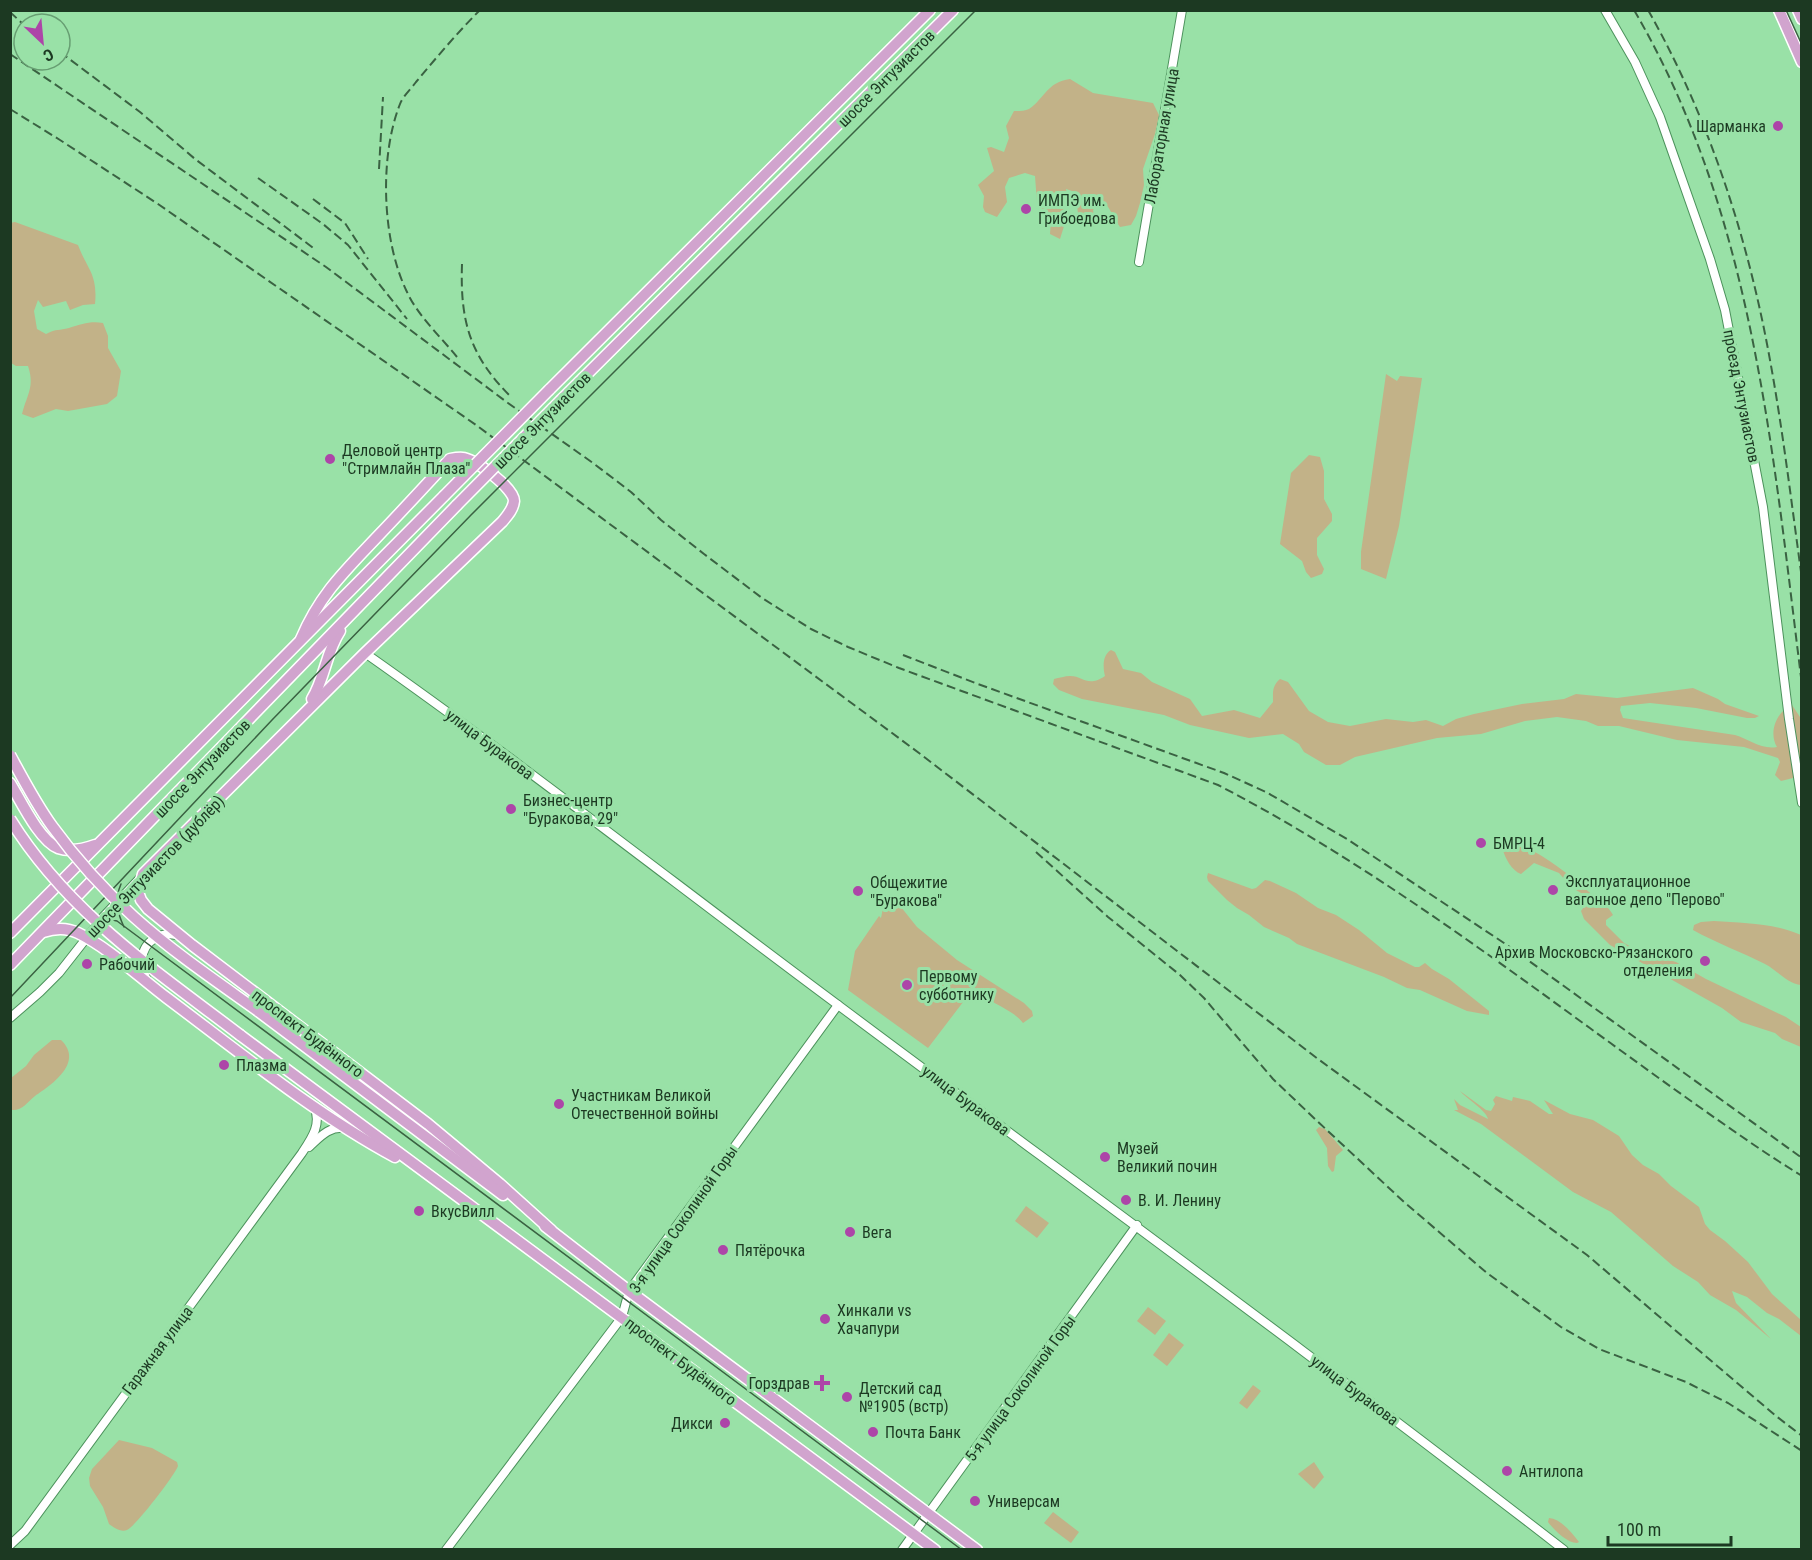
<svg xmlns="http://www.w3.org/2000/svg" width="1812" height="1560" viewBox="0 0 1812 1560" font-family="'Roboto Condensed',sans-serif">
  <rect width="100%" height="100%" fill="#99e1a7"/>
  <g fill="#c2b288">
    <path d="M1070 79 1093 93 1153 103 1159 115 1155 134 1143 169 1144 185 1140 203 1136 216 1131 225 1120 227C1113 217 1110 207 1102 200L1093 210 1096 226 1092 228 1079 220 1075 192 1066 189 1070 207 1060 239 1050 234 1051 221 1037 203 1035 176 1025 173 1009 178 1005 187 1007 202 997 217 985 212 983 207 984 196 978 185 994 171 987 148 991 147 1004 152 1009 138 1006 126 1014 111C1019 111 1025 111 1029 109 1045 98 1047 82 1070 79Z"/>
    <path d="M15 222 78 245C87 269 98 274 95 304L83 305 70 310 66 301 43 307 38 300 34 311 37 329 46 334C57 328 59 331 69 328 82 324 90 321 103 323L108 336V348L121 371 117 396 107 404 68 411 56 409 33 418 22 414C27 394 35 387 28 366H16L11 363 10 223Z"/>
    <polygon points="1386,374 1397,381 1400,376 1422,378 1399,526 1386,579 1361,569 1361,552"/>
    <polygon points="1309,455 1320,457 1324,471 1324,499 1332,514 1332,521 1317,538 1317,555 1324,569 1322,574 1311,578 1306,572 1302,561 1280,544 1291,473"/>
    <path d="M1111 650 1115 652 1123 669 1141 673 1152 682 1190 699 1202 716 1234 710 1260 718 1273 702C1273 692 1272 686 1280 679L1288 682 1309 711 1328 722 1350 726 1386 719 1413 722 1426 720 1443 726 1456 719 1474 714 1522 704 1564 699 1576 694 1617 698 1693 688 1718 699 1725 704 1759 716 1755 718H1747L1696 708 1650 703 1621 706 1620 710 1623 718 1735 735C1749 739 1761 750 1777 747 1768 732 1777 711 1792 705L1800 717 1801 767 1793 778 1781 781 1775 775 1780 762 1778 758 1744 747 1677 740 1619 726H1598L1586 721 1557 717 1525 721 1481 734 1437 738 1355 757 1340 765H1326L1304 752 1299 744 1283 734 1249 738 1190 725 1164 715 1082 699 1059 690 1053 684 1054 679C1059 678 1065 676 1070 676 1084 676 1087 688 1105 676 1103 668 1102 655 1111 650Z"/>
    <path d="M1510 840C1539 851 1566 872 1589 892 1597 899 1608 905 1613 915L1606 920V925L1624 943 1639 951 1676 962 1706 979 1786 1017 1801 1027V1047L1782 1039 1775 1033 1741 1022 1722 1008 1610 945 1584 919 1581 911 1586 904V896L1571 887 1559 873 1534 863 1521 874C1512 871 1505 858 1503 850L1506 842Z"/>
    <polygon points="1208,873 1252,889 1256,888 1265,880 1270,881 1296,893 1318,908 1336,915 1359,930 1387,953 1415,967 1419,967 1425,963 1432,969 1449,979 1489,1011 1489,1015 1467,1011 1420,990 1407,988 1384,977 1297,944 1289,938 1264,927 1249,915 1237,908 1227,900 1208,881 1207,877"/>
    <path d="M884 894 901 907 917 927 957 960 1024 1003 1032 1011 1033 1016 1023 1023C1013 1010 995 1005 982 995 978 991 977 988 972 986L973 989 928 1048 848 990 855 951 879 916 881 918 883 908 882 897Z"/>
    <path d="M1714 921C1743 923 1774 923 1801 935V985C1787 983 1778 971 1765 964 1742 952 1716 943 1693 930L1694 925 1701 922Z"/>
    <path d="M52 1040H61C84 1062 53 1084 35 1096 26 1103 23 1111 11 1110V1078L26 1066 34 1055Z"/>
    <path d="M1460 1091 1486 1110 1491 1111 1495 1104 1493 1100 1496 1096 1512 1101 1513 1097 1530 1101 1549 1114H1553L1544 1100 1570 1114 1593 1120 1619 1136 1632 1155 1643 1165 1659 1174 1671 1186 1699 1207 1705 1224 1710 1230 1725 1241 1748 1262 1772 1294 1801 1320V1336L1779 1319 1767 1313 1747 1297 1732 1291 1736 1303 1771 1339 1736 1310 1710 1295 1698 1282 1673 1266 1611 1212 1573 1192 1481 1124 1454 1110H1458L1454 1099 1460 1105 1488 1119C1486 1110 1467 1099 1460 1091Z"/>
    <polygon points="1319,1127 1325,1129 1343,1150 1336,1156 1334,1171 1332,1172 1328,1166 1327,1148 1316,1130"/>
    <polygon points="1026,1206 1049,1223 1037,1238 1015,1221"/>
    <polygon points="1148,1307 1166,1321 1155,1335 1137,1321"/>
    <polygon points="1169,1333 1184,1345 1167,1366 1153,1355"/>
    <polygon points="1253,1385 1261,1391 1247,1409 1239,1403"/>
    <path d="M119 1440 152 1448 177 1462 178 1466C175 1475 135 1527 127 1530 121 1533 113 1527 109 1524L103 1507 90 1486 89 1478 92 1469Z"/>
    <polygon points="1314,1462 1324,1477 1314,1489 1298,1474"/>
    <polygon points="1053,1512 1079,1532 1071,1543 1044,1523"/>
    <path d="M1549 1518C1561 1519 1571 1532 1579 1542L1577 1543C1567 1543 1554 1530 1548 1522Z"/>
  </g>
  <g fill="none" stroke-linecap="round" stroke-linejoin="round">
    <defs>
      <g id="minor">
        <polyline points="1605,10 1635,62 1660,117 1710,259 1725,310 1763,507 1789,719 1802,803"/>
        <polyline points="1139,262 1182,10"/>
        <path d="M365 653C527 767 683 890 842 1008 1083 1188 1326 1365 1564 1550"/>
        <path d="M148 983C145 976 142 968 142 960 143 940 163 930 180 936"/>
        <polyline points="10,1018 40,992 59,973 103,917 142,876"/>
        <path d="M309 1147C320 1137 329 1126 345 1128"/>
        <path d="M10 1545 25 1531 302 1153C312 1138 322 1124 314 1106"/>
        <polyline points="446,1550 622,1317 629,1291 838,1005"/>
        <polyline points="902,1550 1137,1225"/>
      </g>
      <g id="major">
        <polyline points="1779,10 1802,62"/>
        <polyline points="1798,10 1802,19"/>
        <polyline points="549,390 930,10"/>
        <polyline points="562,399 953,10"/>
        <path d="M301 639C320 594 345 571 378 536 402 511 426 485 450 459 455 458 460 457 464 458 477 461 514 488 514 501 513 510 507 516 502 522L365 653 143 874 138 892 141 900 148 909 192 945 428 1124 500 1184 551 1230"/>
        <path d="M312 699C325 678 326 652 340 631"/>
        <path d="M10 783C21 801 39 840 58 848 70 852 84 849 95 845"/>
        <path d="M43 932C55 928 66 927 78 933 109 948 139 977 167 998 239 1052 315 1114 395 1157"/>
        <polyline points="10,933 444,496"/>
        <polyline points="10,965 457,505"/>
        <polyline points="258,1011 503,1195"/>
        <polyline points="240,1035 935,1550"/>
        <polyline points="545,1226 629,1291 977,1550"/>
      </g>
    </defs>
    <use href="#minor" stroke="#4c925c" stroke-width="10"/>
    <use href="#major" stroke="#fff" stroke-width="13"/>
    <use href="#minor" stroke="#fff" stroke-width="8"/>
    <use href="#major" stroke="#d1a4ce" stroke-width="10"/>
    <g stroke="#3a6242" stroke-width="1.5">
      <polyline points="1786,10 1802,45"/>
      <path d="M121 884C114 900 117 912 124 927"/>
      <polyline points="85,919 96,916 117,921 962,1550"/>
      <polyline points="10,998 272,720 471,515 976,10"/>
    </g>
    <g stroke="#3a6242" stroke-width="2" stroke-dasharray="9 4.5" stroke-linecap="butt">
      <path d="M1634 10C1754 215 1773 455 1802 685"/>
      <path d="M1648 10C1706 112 1745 229 1767 344 1782 422 1791 500 1802 579"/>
      <polyline points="10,12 24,25"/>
      <polyline points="60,52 140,112 195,159 316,250"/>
      <path d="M10 54 326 267 508 403 593 463 631 492 661 520 704 554 762 598 811 629 848 647 899 668 1218 785C1405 882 1568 1017 1741 1136 1761 1150 1781 1163 1802 1176"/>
      <polyline points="10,109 60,140 158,204 476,425 919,753 1318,1059 1587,1255 1776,1416 1802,1436"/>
      <polyline points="379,169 383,97"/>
      <polyline points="258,178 323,224 348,245 407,319"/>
      <polyline points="313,199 345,223 368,259"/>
      <path d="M462 264C460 322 470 356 511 397"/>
      <path d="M457 357C440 336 418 316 407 292 382 241 379 157 400 104 403 96 411 89 416 82 436 58 458 32 480 10"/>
      <polyline points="903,655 978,684 1224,773 1266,792 1347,839 1507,945 1802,1158"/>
      <polyline points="1036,852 1108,917 1180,975 1204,998 1273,1079 1315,1119 1404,1202 1487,1273 1561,1327 1599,1349 1686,1382 1728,1403 1802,1451"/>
    </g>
    <defs>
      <g id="major-bridge">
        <polyline points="444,496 549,390"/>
        <polyline points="457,505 562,399"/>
        <path d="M10 755C23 779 36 804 52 826 76 859 104 890 134 917 173 952 216 981 258 1011"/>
        <path d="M10 819C68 913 155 970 240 1035"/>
      </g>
    </defs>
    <use href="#major-bridge" stroke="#fff" stroke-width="13" stroke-linecap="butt"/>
    <use href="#major-bridge" stroke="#d1a4ce" stroke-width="10"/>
  </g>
  <g fill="#ad45a8" stroke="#99e1a7" stroke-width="2">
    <circle cx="1778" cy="126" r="6"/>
    <circle cx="1026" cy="209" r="6"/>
    <circle cx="330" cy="459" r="6"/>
    <circle cx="511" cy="809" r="6"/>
    <circle cx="1481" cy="843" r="6"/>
    <circle cx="1553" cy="890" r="6"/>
    <circle cx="858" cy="891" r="6"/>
    <circle cx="1705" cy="961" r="6"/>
    <circle cx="87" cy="964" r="6"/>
    <circle cx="907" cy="985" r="6"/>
    <circle cx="224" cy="1065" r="6"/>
    <circle cx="559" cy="1104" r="6"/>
    <circle cx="1105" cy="1157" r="6"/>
    <circle cx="1126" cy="1200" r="6"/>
    <circle cx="419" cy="1211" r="6"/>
    <circle cx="850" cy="1232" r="6"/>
    <circle cx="723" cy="1250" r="6"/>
    <circle cx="825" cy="1319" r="6"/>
    <path d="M819 1374h6v6h6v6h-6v6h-6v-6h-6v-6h6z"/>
    <circle cx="847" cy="1397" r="6"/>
    <circle cx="725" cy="1423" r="6"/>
    <circle cx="873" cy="1432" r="6"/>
    <circle cx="1507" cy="1471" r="6"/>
    <circle cx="975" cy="1501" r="6"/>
  </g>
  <g text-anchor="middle" stroke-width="6" stroke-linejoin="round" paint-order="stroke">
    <g font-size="16" fill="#1c3922" stroke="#99e1a7">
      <text transform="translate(886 78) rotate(-45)" y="6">шоссе Энтузиастов</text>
      <text transform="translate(1161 136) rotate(-80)" y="6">Лабораторная улица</text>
      <text transform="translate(1742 396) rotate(79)" y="6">проезд Энтузиастов</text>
      <text transform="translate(542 420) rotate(-45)" y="6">шоссе Энтузиастов</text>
      <text transform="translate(490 744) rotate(37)" y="6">улица Буракова</text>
      <text transform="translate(202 768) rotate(-46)" y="6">шоссе Энтузиастов</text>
      <text transform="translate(155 866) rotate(-46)" y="6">шоссе Энтузиастов (дублёр)</text>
      <text transform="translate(308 1033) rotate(37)" y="6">проспект Будённого</text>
      <text transform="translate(966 1100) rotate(37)" y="6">улица Буракова</text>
      <text transform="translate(683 1219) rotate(-55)" y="6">3-я улица Соколиной Горы</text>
      <text transform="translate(157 1350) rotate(-53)" y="6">Гаражная улица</text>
      <text transform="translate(681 1361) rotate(37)" y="6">проспект Будённого</text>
      <text transform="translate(1020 1388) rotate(-54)" y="6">5-я улица Соколиной Горы</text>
      <text transform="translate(1355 1390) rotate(37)" y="6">улица Буракова</text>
    </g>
    <g font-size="16" fill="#1c3922" stroke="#99e1a7" text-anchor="start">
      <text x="1766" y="132" text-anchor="end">Шарманка</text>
      <text x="1038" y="206">ИМПЭ им.<tspan x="1038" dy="18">Грибоедова</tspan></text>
      <text x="342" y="456">Деловой центр<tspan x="342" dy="18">"Стримлайн Плаза"</tspan></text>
      <text x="523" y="806">Бизнес-центр<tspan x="523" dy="18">"Буракова, 29"</tspan></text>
      <text x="1493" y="849">БМРЦ-4</text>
      <text x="1565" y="887">Эксплуатационное<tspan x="1565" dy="18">вагонное депо "Перово"</tspan></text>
      <text x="870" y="888">Общежитие<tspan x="870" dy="18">"Буракова"</tspan></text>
      <text x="1693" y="958" text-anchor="end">Архив Московско-Рязанского<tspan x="1693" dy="18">отделения</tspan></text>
      <text x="99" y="970">Рабочий</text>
      <text x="919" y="982">Первому<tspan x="919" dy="18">субботнику</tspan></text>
      <text x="236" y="1071">Плазма</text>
      <text x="571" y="1101">Участникам Великой<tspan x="571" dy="18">Отечественной войны</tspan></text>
      <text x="1117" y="1154">Музей<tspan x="1117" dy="18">Великий почин</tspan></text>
      <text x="1138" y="1206">В. И. Ленину</text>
      <text x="431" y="1217">ВкусВилл</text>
      <text x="862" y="1238">Вега</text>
      <text x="735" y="1256">Пятёрочка</text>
      <text x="837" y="1316">Хинкали vs<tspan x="837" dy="18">Хачапури</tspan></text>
      <text x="810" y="1389" text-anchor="end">Горздрав</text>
      <text x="859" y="1394">Детский сад<tspan x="859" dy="18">№1905 (встр)</tspan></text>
      <text x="713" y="1429" text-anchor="end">Дикси</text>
      <text x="885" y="1438">Почта Банк</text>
      <text x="1519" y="1477">Антилопа</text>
      <text x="987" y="1507">Универсам</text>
    </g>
  </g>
  <rect width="1812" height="1560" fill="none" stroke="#1c3922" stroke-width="24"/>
  <g transform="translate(42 42) rotate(154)"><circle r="28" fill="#99e1a7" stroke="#679e72" stroke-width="1.5"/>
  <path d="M0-4.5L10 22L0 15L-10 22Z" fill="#ad45a8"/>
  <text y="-9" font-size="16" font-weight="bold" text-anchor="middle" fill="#1c3922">С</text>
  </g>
  <path d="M1608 1536v9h123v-9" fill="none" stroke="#1c3922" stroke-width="3"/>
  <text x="1617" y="1536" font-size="18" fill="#1c3922" stroke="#99e1a7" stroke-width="4.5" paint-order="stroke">100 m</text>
</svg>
